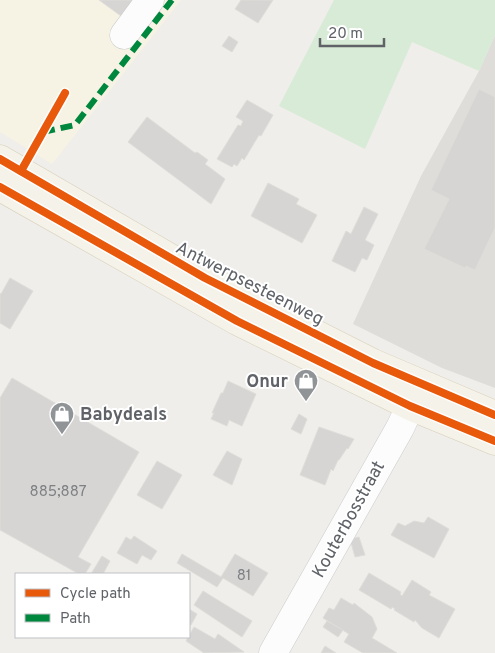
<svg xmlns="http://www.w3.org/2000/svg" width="495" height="653" viewBox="0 0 495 653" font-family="Overpass,sans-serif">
  <rect width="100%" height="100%" fill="#efeeea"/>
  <polygon fill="#f7f3e4" points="0,0 181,0 52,164 0,132"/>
  <polygon fill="#dfddda" points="495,35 495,388 442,368 353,324 421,176 479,71"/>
  <polygon fill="#d8ebd6" points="334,0 495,0 495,35 479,71 412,42 365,149 279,106"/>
  <g fill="#d6d5d3" stroke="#deddd9">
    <polygon points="99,0 134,0 121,16"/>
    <polygon points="241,0 273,0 258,23 235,9"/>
    <polygon points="229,36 238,42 232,52 222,46"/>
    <polygon points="479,89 495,97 495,228 475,270 466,266 465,268 424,249 449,199 431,190"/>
    <polygon points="247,100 273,115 261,136 259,135 244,160 242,158 237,166 234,164 232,167 217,159 238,125 241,126 243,121 236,117"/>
    <polygon points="147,117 195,153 197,152 208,160 205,164 225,179 211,204 128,142"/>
    <polygon points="268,183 299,199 296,204 317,215 302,243 251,216"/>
    <polygon points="364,207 378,214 365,240 374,245 367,260 362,258 355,272 332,261 346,231 351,234"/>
    <polygon points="10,278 33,291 10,329 0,323 0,293 1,294"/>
    <polygon points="12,378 139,452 78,557 91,564 85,574 79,574 0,530 0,398"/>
    <polygon points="228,381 256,394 242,426 229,420 227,426 211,419 214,413 212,413 221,393 223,393"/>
    <polygon points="299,414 307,419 301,434 291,429"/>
    <polygon points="319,427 354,439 348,449 347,448 339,460 338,460 333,471 331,469 325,485 300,475"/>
    <polygon points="227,451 242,459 232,485 213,475"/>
    <polygon points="157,461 182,475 162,509 137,495"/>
    <polygon points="428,517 449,529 434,558 391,535 398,523 405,526 414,521 424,523"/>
    <polygon points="134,536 157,551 151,560 142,555 137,564 117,553 126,537 131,540"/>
    <polygon points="359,537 365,555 355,557 350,539"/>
    <polygon points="182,554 221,577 235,554 268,573 253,596 223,578 217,587 177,563"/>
    <polygon points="102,556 110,561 103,574 91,574"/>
    <polygon points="369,573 401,592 400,594 402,596 412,580 431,592 429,595 455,609 439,638 422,628 415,620 414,622 394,610 395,609 392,607 391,609 359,590"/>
    <polygon points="203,591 252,621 242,637 194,605"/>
    <polygon points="341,598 353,605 354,603 372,617 377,629 372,638 397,653 363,653 344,642 349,634 323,618 329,608 334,610"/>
    <polygon points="189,609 197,614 191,625 189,624"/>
    <polygon points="327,621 343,630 338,637 323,627"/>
    <polygon points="194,627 215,639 218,634 244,652 204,653 186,641"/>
    <polygon points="325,646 336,653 321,653"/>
  </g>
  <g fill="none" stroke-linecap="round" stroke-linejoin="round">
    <defs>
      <g id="minor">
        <polyline points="124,35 150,0"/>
        <polyline points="273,653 400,428 420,385"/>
      </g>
      <g id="major">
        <polyline points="0,159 205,278 373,363 495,415"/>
        <polyline points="0,187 237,321 410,406 495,441"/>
      </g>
    </defs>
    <use href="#minor" stroke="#cbcccc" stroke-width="29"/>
    <use href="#major" stroke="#d7ceb8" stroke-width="29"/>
    <use href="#minor" stroke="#fdfcfc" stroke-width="28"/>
    <use href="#major" stroke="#f4f2e9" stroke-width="28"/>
    <polyline stroke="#00873e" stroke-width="6" stroke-dasharray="12 6" stroke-linecap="butt" points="43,132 75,125 172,0"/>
    <defs>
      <g id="cycleway">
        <polyline points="0,159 205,278 373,363 495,415"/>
        <polyline points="21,171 65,93"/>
        <polyline points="0,187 237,321 410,406 495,441"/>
      </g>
    </defs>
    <use href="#cycleway" stroke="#fff" stroke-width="11"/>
    <use href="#cycleway" stroke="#e8590c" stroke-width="8"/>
  </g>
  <defs>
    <symbol id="shop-pin" viewBox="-11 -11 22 30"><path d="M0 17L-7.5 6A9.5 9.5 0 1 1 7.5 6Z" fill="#919496" stroke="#fff"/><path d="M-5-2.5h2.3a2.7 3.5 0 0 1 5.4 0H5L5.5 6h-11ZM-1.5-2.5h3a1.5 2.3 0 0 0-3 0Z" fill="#fff"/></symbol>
  </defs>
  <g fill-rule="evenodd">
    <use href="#shop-pin" x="292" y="367" width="28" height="38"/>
    <use href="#shop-pin" x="48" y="400" width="28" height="38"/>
  </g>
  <g text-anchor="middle" stroke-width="4" stroke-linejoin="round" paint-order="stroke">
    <g font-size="15" fill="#7e8184">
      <text x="58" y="496">885;887</text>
      <text x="244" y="580">81</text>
    </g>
    <g font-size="18" fill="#5f6368" stroke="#fff">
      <text transform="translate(250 283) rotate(27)" y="6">Antwerpsesteenweg</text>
      <text transform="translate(348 519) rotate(-61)" y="6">Kouterbosstraat</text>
    </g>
    <g font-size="18" font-weight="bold" fill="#5f6368" stroke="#fff" text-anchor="end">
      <text x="288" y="387">Onur</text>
      <text x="80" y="420" text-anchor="start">Babydeals</text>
    </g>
  </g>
  <rect x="15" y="573" width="175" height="65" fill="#ffffff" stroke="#bfc1c3"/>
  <rect x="25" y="589" width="25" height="8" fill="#e8590c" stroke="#bfc1c3"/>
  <text x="60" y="598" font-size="15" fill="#5f6368">Cycle path</text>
  <rect x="25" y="614" width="25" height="8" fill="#00873e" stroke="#bfc1c3"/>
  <text x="60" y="623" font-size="15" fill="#5f6368">Path</text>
  <path d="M320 38v8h64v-8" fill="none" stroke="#5f6368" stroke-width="2.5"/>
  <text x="328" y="38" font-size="15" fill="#5f6368" stroke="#ffffff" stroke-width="4" paint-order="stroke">20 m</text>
</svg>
